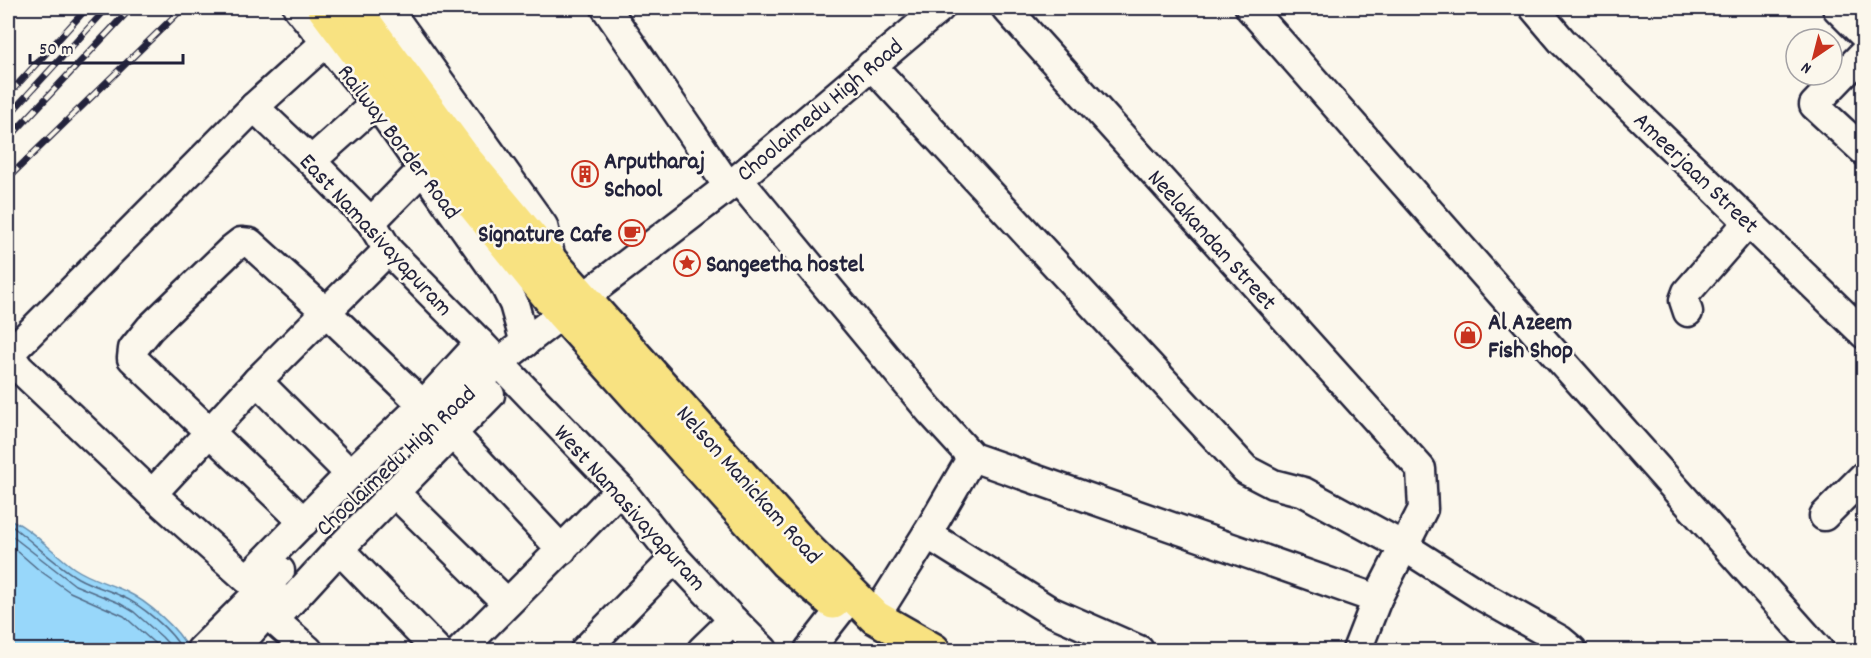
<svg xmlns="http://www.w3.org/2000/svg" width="1871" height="658" viewBox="0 0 1871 658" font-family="Dekko,sans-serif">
  <rect width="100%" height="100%" fill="#fbf7ec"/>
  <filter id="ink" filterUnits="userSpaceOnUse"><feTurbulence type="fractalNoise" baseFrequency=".0167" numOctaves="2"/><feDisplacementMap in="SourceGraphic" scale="12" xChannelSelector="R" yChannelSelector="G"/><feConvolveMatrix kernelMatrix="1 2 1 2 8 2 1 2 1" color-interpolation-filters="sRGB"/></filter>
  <g filter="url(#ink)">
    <path fill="#98d7fa" stroke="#698fae" stroke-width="1.5" d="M8 519C24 522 58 557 74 568 90 579 108 583 125 591 147 601 179 629 189 650H14L8 645Z"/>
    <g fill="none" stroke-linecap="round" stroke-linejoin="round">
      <g stroke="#516a87" stroke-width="1.5">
        <path d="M8 525 13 527C35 544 55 564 78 578 92 586 107 589 121 596 140 604 173 631 182 650"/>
        <polyline points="8,533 75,585 119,603 134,612 162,637 174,650"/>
        <polyline points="8,543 39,570 70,592 124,616 162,650"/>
      </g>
      <defs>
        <g id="minor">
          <polyline points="298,8 376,103 504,284 514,304 525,343"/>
          <polyline points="387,8 543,226 552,263"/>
          <polyline points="606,8 728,186"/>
          <polyline points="1006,8 1421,469 1423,509 1377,599 1357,650"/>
          <polyline points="1250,8 1523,318 1819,650"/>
          <polyline points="1534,8 1562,41 1864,334"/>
          <polyline points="1837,8 1864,35"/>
          <polyline points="326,42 254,107 15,348 12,358 19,368 152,494 247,579 350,474 423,405 480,343"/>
          <polyline points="1864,53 1814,105 1864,151"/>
          <polyline points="871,65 1246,470 1273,484 1304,492 1405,547 1482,596 1560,640 1572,650"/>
          <polyline points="254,107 311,161 371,222 388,250 480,343 620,489 675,558 733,620 763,650"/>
          <polyline points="311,161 376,103"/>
          <polyline points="738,179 930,411 972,457 1377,599"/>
          <polyline points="371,222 423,169"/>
          <polyline points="1688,312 1684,300 1687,292 1748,222"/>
          <polyline points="257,381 350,474"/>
          <polyline points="452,433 562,550"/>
          <polyline points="416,434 464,395 498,363 738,179 940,8"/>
          <polyline points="395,493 507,603"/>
          <polyline points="152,494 257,381 388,250"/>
          <polyline points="1824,516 1864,476"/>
          <polyline points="304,522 132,358 133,349 150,328 232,249 241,242 250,243 326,312 423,405"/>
          <polyline points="927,534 1050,611 1139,650"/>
          <polyline points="339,549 437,650"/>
          <polyline points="875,617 927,534 972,457"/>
          <polyline points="201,650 280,571"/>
          <polyline points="234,650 280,598"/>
          <polyline points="308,650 274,620 339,549 490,395"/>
          <path d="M461 650C514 596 568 544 620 489"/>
          <polyline points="585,650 675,558"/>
          <polyline points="702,650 733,620"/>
          <polyline points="809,650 841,609"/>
        </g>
        <g id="major">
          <polyline points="324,8 448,173 563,314 786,562 833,602"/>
          <polyline points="354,8 465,159 552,263 804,546 875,617 933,650"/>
        </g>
      </defs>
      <use href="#minor" stroke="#22223b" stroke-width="33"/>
      <use href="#major" stroke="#22223b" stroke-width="38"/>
      <use href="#minor" stroke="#fbf7ec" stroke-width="28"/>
      <use href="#major" stroke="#f8e281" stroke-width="33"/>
      <defs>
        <g id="rail">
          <polyline points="8,95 87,8"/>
          <polyline points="8,116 107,8"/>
          <polyline points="8,139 131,8"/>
          <polyline points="8,178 183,8"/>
        </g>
      </defs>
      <use href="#rail" stroke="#22223b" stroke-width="7"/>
      <use href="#rail" stroke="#fbf7ec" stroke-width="4.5" stroke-dasharray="14" stroke-linecap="butt"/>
    </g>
  </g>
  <defs>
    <symbol id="building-ring" viewBox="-11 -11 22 22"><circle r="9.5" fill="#fbf7ec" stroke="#c8321e" stroke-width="1.5"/><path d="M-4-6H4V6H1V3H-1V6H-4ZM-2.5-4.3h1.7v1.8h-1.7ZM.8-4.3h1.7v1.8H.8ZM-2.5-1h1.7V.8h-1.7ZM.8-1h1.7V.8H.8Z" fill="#c8321e"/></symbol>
    <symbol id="cafe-ring" viewBox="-11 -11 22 22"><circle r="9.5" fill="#fbf7ec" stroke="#c8321e" stroke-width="1.5"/><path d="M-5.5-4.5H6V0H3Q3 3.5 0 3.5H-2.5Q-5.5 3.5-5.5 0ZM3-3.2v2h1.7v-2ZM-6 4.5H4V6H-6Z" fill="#c8321e"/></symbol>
    <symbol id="sight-ring" viewBox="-11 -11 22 22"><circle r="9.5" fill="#fbf7ec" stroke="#c8321e" stroke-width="1.5"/><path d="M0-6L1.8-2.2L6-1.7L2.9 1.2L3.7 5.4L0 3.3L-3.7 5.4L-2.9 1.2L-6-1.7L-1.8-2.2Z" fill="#c8321e"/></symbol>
    <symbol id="shop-ring" viewBox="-11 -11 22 22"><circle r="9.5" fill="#fbf7ec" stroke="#c8321e" stroke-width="1.5"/><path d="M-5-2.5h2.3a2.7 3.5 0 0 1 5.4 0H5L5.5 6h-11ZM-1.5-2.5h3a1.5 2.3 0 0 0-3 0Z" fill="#c8321e"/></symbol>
  </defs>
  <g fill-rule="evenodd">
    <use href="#building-ring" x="570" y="159" width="30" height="30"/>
    <use href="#cafe-ring" x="617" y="218" width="30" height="30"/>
    <use href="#sight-ring" x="672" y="248" width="30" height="30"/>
    <use href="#shop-ring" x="1453" y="320" width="30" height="30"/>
  </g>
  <g text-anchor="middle" stroke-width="5" stroke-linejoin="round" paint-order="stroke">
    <g font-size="24" fill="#22223b" stroke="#fbf7ec">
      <text transform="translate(819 109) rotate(-40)" y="8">Choolaimedu High Road</text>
      <text transform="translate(400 141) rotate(53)" y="8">Railway Border Road</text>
      <text transform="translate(1697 172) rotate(44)" y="8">Ameerjaan Street</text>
      <text transform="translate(377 234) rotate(47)" y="8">East Namasivayapuram</text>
      <text transform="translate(1213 239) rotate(48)" y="8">Neelakandan Street</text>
      <text transform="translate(395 460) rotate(-43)" y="8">Choolaimedu High Road</text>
      <text transform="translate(750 484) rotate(48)" y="8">Nelson Manickam Road</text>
      <text transform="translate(631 507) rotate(48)" y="8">West Namasivayapuram</text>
    </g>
    <g font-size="24" font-weight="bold" fill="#22223b" stroke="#fbf7ec" text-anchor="start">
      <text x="604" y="168">Arputharaj<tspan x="604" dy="28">School</tspan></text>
      <text x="612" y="241" text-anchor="end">Signature Cafe</text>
      <text x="706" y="271">Sangeetha hostel</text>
      <text x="1488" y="329">Al Azeem<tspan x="1488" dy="28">Fish Shop</tspan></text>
    </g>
  </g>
  <rect width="1871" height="658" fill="none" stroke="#fbf7ec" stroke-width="30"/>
  <rect x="15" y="15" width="1841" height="628" fill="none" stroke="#22223b" stroke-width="2" filter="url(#ink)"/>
  <g transform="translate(1814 57) rotate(215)"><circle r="28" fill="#fbf7ec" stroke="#a4a2a5" stroke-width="1.5"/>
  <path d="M0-4.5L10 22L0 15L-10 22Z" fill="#c8321e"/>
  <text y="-9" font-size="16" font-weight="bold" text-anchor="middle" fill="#22223b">N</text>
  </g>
  <path d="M30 54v9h153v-9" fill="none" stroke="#22223b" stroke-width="3"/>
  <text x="39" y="54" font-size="18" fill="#22223b" stroke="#fbf7ec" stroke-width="4.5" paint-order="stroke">50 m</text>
</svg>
